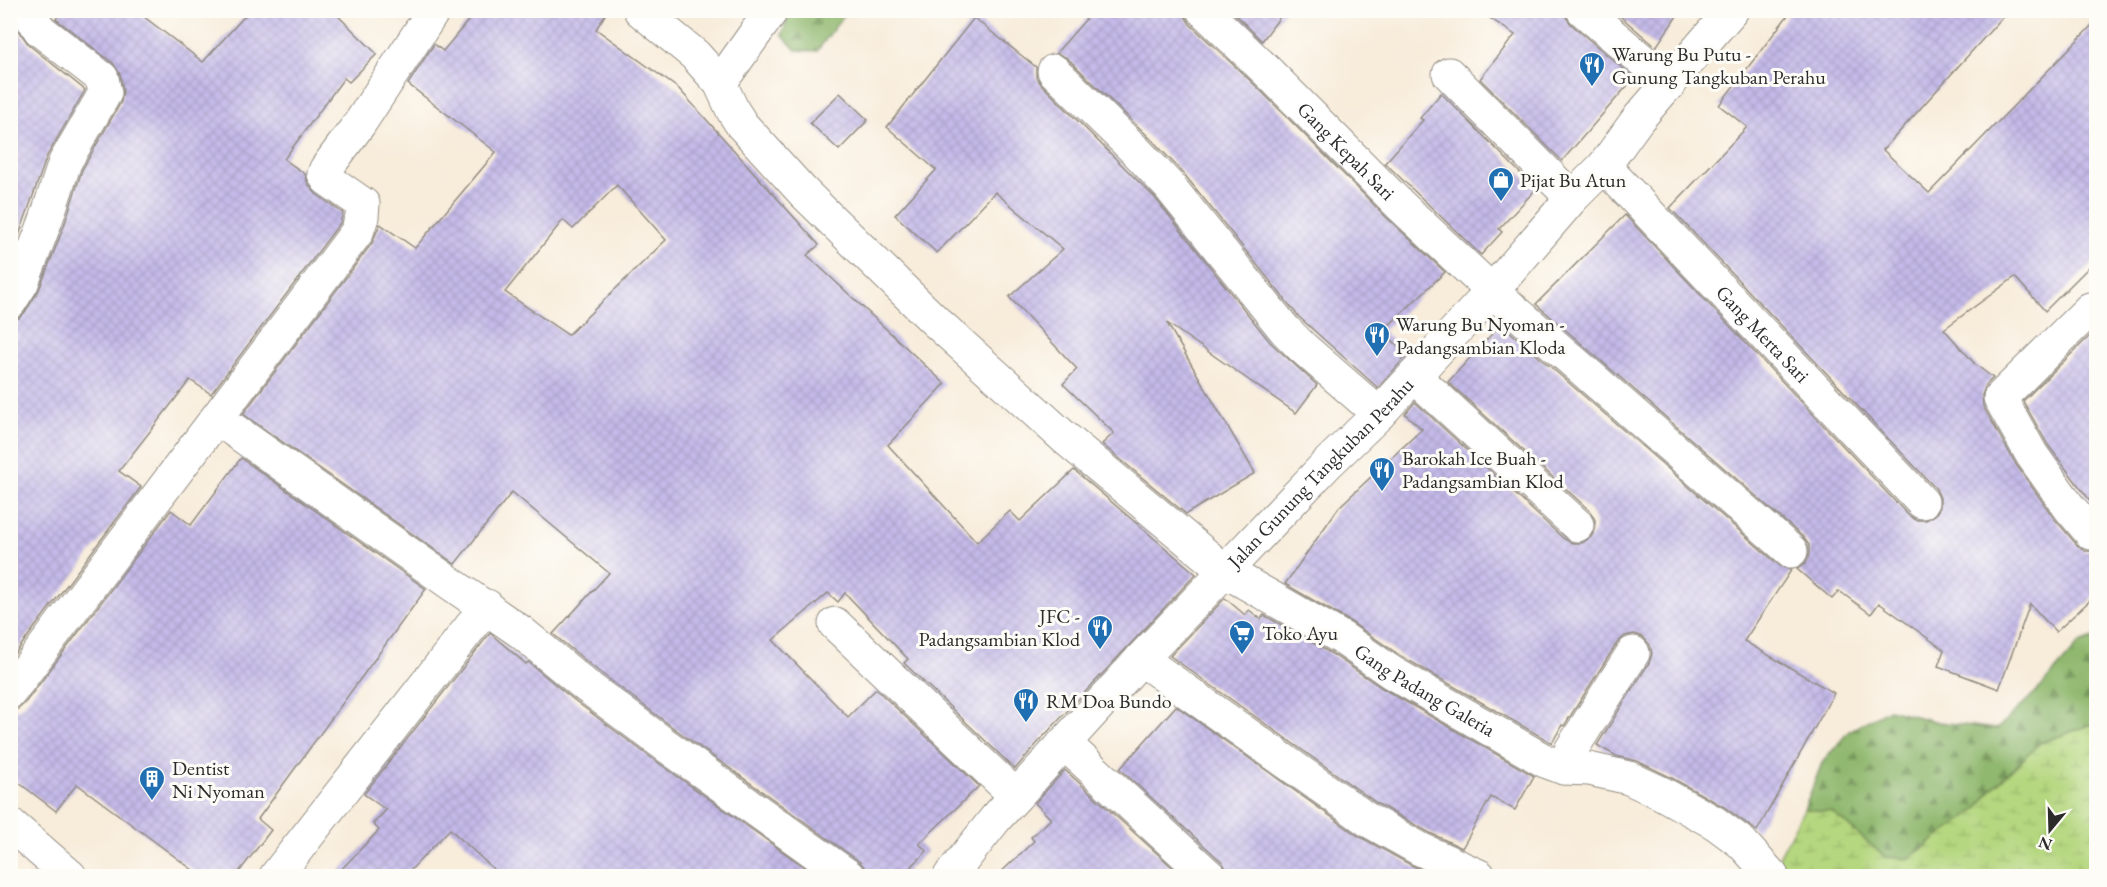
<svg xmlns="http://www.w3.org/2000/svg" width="2107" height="887" viewBox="0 0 2107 887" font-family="'EB Garamond',serif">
  <defs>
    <pattern id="forest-firs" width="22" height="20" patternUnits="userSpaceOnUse" patternTransform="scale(1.5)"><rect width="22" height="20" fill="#90b86e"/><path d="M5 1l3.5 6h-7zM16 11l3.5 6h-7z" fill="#76965b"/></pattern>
    <pattern id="wetland-marsh" width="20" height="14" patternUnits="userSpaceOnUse" patternTransform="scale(1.5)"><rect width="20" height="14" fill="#b5d77f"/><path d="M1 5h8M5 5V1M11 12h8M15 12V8" fill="none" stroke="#9cb96e"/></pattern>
    <pattern id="building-cross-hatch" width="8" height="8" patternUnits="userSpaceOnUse" patternTransform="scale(1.5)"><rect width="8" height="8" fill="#c4bae9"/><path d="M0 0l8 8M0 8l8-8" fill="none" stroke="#a9a0c8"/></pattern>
  </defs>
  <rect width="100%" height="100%" fill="#fdfcf7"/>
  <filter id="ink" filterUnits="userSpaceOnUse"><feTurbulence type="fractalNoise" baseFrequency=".0167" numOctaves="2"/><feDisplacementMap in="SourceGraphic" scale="12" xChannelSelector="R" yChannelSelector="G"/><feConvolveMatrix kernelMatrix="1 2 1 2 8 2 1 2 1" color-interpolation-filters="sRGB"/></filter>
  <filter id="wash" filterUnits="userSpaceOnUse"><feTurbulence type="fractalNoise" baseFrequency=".008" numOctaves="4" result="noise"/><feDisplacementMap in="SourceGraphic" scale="24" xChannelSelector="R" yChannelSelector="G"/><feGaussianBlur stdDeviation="1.35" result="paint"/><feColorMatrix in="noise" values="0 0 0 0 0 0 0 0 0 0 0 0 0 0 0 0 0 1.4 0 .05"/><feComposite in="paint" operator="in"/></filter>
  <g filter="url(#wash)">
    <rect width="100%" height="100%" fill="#f8ecda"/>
    <g fill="url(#forest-firs)" stroke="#5e724c" stroke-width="1.5">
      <polygon points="790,10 847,10 847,11 817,51 796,50 782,35"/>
      <polygon points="2096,637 2096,723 2040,743 1990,791 1977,809 1908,859 1885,857 1832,812 1804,809 1822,763 1849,731 1889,709 1938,722 1997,729 2042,686 2080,643"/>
    </g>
    <polygon fill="url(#wetland-marsh)" stroke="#708155" stroke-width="1.5" points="2096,723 2096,876 1786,876 1778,859 1804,809 1832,812 1885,857 1908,859 1977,809 1990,791 2040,743"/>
    <g id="blocks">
      <g fill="url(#building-cross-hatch)" fill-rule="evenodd">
        <polygon points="62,10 135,10 203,62 250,10 332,10 377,54 349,82 344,78 284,159 305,174 308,184 316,194 343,213 340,223 211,394 190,380 119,471 141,487 10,660 10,321 19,318 25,312 39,290 64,226 82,170 121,102 123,90 120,74 113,63 56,19"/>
        <path d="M477 10H608L596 29 679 89 819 245 807 255 945 384 888 445 977 542 1010 511 1020 521 1074 470 1196 574 1042 738 1015 769 904 663 908 659 845 593 838 602 828 593 773 640 848 717 876 689 979 786 919 844 927 851 902 876H867L865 868 859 861 675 729 597 670 553 634 609 573 512 492 455 564 243 414 372 243 380 224 415 248 496 152 408 84 434 44 443 51ZM617 185 666 240 568 335 505 292 563 220 573 229Z"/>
        <polygon points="1094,10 1185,10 1185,16 1190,24 1257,87 1386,217 1445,272 1383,331 1407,355 1378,388 1299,317 1184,174 1153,141 1067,58 1056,53"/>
        <polygon points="1231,10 1285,10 1262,41"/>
        <polygon points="1478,10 1565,10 1566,17 1571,24 1634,78 1562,161 1480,79 1515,35"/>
        <polygon points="1613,10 1681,10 1656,47"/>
        <polygon points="1792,10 2009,10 1883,150 1929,193 2097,20 2097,259 2045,311 2015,277 1944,329 1975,364 1993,378 1986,385 1982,395 1983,406 2017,466 2054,518 2077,545 2085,551 2097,551 2097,594 2056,632 2030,604 1999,689 1938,666 1944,650 1879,603 1871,614 1839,591 1832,599 1797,569 1805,564 1809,555 1809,545 1803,537 1536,304 1625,215 1908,515 1916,520 1926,520 1935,515 1940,507 1940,498 1936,489 1670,208 1747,127 1719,105"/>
        <polygon points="974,18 1036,67 1036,77 1041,84 1155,198 1270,342 1317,385 1296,413 1167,323 1255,473 1186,514 1102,444 1114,433 1063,384 1077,369 1009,297 1063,249 995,192 937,253 895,215 936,170 887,127"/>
        <polygon points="10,26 19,31 29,45 85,90 47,156 10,261"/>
        <polygon points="840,93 868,120 839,150 810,123"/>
        <polygon points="1441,93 1536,189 1499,229 1502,232 1481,255 1385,163 1423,120 1420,118"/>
        <polygon points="1501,324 1779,565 1787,569 1792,569 1744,641 1834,693 1757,831 1724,807 1670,777 1637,761 1616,756 1597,745 1649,663 1652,654 1650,645 1643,637 1634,634 1625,636 1617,643 1564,726 1562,725 1552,743 1401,656 1351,622 1285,584 1339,507 1422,429 1405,414 1415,402 1564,539 1572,543 1582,543 1591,537 1595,530 1595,520 1590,511 1448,382"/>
        <polygon points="2097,329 2097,510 2048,445 2023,401"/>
        <polygon points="241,458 426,589 258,819 271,830 236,876 201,876 77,784 56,811 10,776 10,710 18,709 25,703 171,510 191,525"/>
        <polygon points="1225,598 1245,615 1249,610 1261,619 1264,615 1332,654 1382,688 1534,776 1515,810 1491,797 1462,848 1428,832 1378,804 1170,656"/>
        <polygon points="490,633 526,664 528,662 574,700 653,759 817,876 501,876 450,829 405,876 335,876 379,830 373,824 386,810 364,794"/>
        <polygon points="1176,706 1357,835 1411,865 1435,876 1227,876 1227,870 1222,862 1120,769"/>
        <polygon points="1065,770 1182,876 997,876 1034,841 1031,837 1051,819 1035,803"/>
      </g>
    </g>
  </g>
  <g filter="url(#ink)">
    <use href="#blocks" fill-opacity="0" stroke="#928c82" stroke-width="1.5"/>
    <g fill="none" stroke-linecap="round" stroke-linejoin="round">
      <defs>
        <g id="minor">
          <path id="s1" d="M640 10 695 55 720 83 733 111 742 125 803 192 934 320 1065 438 1225 571 1342 638 1391 672 1545 761 1564 768 1589 769 1629 778 1661 793 1715 823 1742 843 1772 876"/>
          <path id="s2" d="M1203 10 1270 74 1399 204 1492 291 1791 551"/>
          <polyline points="1583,10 1670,84"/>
          <polyline points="1054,71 1139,154 1169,186 1285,330 1303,348 1379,414"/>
          <polyline points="1449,74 1572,198"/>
          <polyline points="720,83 772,10"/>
          <path id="s3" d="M1604 166 1922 502"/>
          <polyline points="10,302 22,283 46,220 65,162 105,93 102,78 40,30 27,10"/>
          <polyline points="2090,309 2000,398 2032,455 2069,507 2091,533"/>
          <polyline points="1414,376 1577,525"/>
          <polyline points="218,419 450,583 521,632 585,685 664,744 848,876"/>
          <polyline points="835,624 1016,796"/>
          <polyline points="1141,659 1368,820 1420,849 1479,876"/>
          <polyline points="10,692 357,232 362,217 363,204 327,179 324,174 326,169 360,123 434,10"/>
          <polyline points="1064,743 1209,876"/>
          <polyline points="1564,768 1571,750 1633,653"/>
          <polyline points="10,824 70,876"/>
          <polyline points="276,876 487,606"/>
          <path id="s4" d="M950 876 996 818 1141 659 1327 464 1379 414 1492 291 1572 198 1604 166 1638 119 1732 10"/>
        </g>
      </defs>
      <use href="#minor" stroke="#928c82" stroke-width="35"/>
      <use href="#minor" stroke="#fff" stroke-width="33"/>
    </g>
  </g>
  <defs>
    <symbol id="restaurant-pin" viewBox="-11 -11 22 30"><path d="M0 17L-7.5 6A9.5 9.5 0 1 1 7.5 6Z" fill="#1f6fb2" stroke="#fdfcf7"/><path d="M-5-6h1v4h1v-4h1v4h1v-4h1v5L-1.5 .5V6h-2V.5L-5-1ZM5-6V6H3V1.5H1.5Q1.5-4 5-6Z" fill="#fff"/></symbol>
    <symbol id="shop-pin" viewBox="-11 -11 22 30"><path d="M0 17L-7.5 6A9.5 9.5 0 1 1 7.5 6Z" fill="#1f6fb2" stroke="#fdfcf7"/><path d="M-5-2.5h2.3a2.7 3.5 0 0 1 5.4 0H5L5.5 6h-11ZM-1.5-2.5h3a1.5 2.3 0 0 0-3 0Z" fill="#fff"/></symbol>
    <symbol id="supermarket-pin" viewBox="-11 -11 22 30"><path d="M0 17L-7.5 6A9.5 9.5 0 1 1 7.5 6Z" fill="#1f6fb2" stroke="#fdfcf7"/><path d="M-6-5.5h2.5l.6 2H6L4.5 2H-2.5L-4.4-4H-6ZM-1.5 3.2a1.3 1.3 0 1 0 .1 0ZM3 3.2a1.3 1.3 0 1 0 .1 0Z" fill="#fff"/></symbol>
    <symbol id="building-pin" viewBox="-11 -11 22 30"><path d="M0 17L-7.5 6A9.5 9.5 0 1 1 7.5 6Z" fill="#1f6fb2" stroke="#fdfcf7"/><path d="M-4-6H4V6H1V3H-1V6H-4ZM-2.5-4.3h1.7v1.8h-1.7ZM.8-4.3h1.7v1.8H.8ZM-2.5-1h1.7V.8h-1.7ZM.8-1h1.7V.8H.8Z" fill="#fff"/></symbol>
  </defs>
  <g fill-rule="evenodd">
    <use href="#restaurant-pin" x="1577" y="50" width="30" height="40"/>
    <use href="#shop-pin" x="1486" y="165" width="30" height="40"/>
    <use href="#restaurant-pin" x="1362" y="320" width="30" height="40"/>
    <use href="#restaurant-pin" x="1367" y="455" width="30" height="40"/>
    <use href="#restaurant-pin" x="1085" y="613" width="30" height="40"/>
    <use href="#supermarket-pin" x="1227" y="618" width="30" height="40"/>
    <use href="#restaurant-pin" x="1011" y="686" width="30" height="40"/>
    <use href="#building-pin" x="137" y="764" width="30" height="40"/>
  </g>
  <g text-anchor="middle" stroke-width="6" stroke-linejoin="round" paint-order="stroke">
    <g font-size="20" fill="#2b2b2b" stroke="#fdfcf7" text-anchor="start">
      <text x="1612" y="61">Warung Bu Putu -<tspan x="1612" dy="23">Gunung Tangkuban Perahu</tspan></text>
      <text x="1520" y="187">Pijat Bu Atun</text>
      <text x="1396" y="331">Warung Bu Nyoman -<tspan x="1396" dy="23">Padangsambian Kloda</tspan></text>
      <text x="1402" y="465">Barokah Ice Buah -<tspan x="1402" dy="23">Padangsambian Klod</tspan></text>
      <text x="1080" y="623" text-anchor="end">JFC -<tspan x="1080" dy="23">Padangsambian Klod</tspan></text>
      <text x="1262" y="640">Toko Ayu</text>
      <text x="1046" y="708">RM Doa Bundo</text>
      <text x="172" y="775">Dentist<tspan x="172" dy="23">Ni Nyoman</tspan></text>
    </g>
    <g font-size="20" fill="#2b2b2b" stroke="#fdfcf7">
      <text dy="7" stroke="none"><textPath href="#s2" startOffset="201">Gang Kepah Sari</textPath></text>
      <text dy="7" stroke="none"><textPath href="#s3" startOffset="231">Gang Merta Sari</textPath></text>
      <text dy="7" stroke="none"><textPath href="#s4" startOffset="548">Jalan Gunung Tangkuban Perahu</textPath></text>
      <text dy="7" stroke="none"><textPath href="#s1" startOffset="1047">Gang Padang Galeria</textPath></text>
    </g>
  </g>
  <rect width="2107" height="887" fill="none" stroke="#fdfcf7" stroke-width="36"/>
  <g transform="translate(2050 830) rotate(199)" stroke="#fdfcf7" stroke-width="4.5" paint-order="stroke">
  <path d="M0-4.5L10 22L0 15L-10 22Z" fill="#2b2b2b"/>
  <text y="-9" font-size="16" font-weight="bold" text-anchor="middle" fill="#2b2b2b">N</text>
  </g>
</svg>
